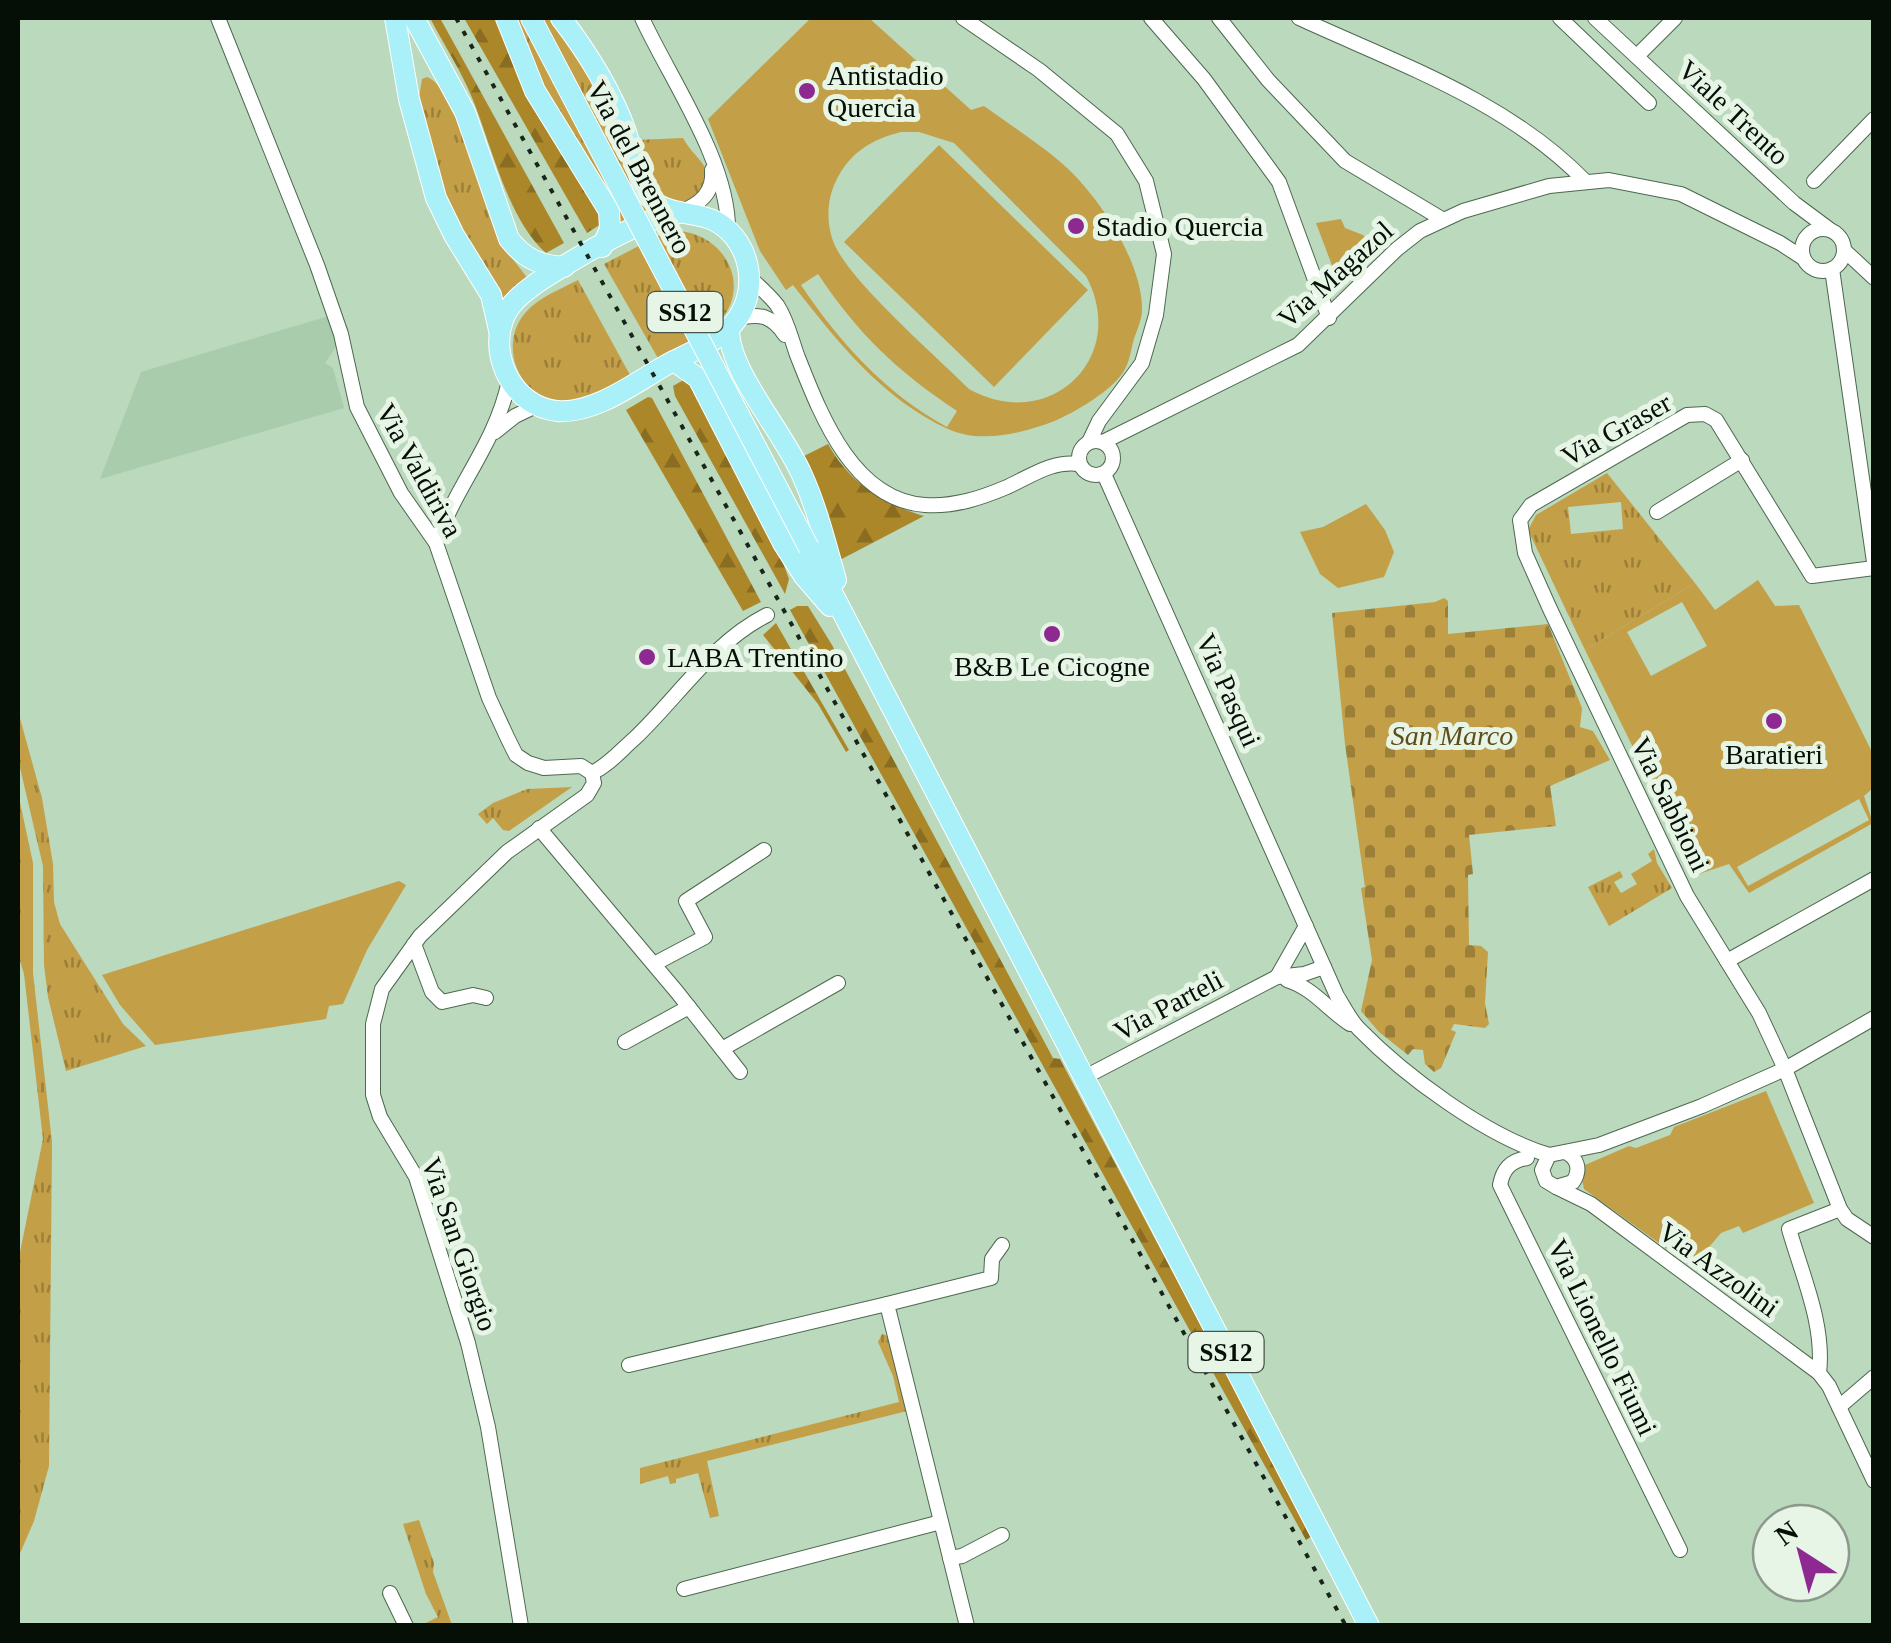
<svg xmlns="http://www.w3.org/2000/svg" width="1891" height="1643" viewBox="0 0 1891 1643" font-family="'Times New Roman',serif">
  <defs>
    <pattern id="grass-tufts" width="24" height="20" patternUnits="userSpaceOnUse" patternTransform="scale(2.5)"><rect width="24" height="20" fill="#c39f48"/><path d="M3 7l-1-3M5 7V3M7 7l1-3M15 17l-1-3M17 17v-4M19 17l1-3" fill="none" stroke="#9c803a"/></pattern>
    <pattern id="forest-firs" width="22" height="20" patternUnits="userSpaceOnUse" patternTransform="scale(2.5)"><rect width="22" height="20" fill="#ac8729"/><path d="M5 1l3.5 6h-7zM16 11l3.5 6h-7z" fill="#8a6d21"/></pattern>
    <pattern id="cemetery-stones" width="16" height="16" patternUnits="userSpaceOnUse" patternTransform="scale(2.5)"><rect width="16" height="16" fill="#c39f48"/><path d="M2 7V4a2 2 0 0 1 4 0v3zM10 15v-3a2 2 0 0 1 4 0v3z" fill="#9c803a"/></pattern>
  </defs>
  <rect width="100%" height="100%" fill="#bbd9bc"/>
  <polygon fill="#a9ccac" points="329,316 337,345 325,363 333,368 344,408 100,479 141,372"/>
  <g fill="url(#grass-tufts)" fill-rule="evenodd">
    <polygon points="511,18 521,18 628,224 618,229 566,137"/>
    <polygon points="541,18 554,18 585,60 653,209 644,215"/>
    <path d="M427 77C460 90 486 208 502 241 508 255 520 268 529 280L500 306 442 202 419 98 422 79Z"/>
    <path d="M683 138C699 166 723 168 691 201 651 210 646 169 636 140Z"/>
    <path d="M676 231C722 232 753 283 720 321 705 338 679 349 659 360L604 264 662 234Z"/>
    <path d="M578 280 630 375C610 386 590 400 566 401 520 403 496 345 526 312 539 297 561 289 578 280Z"/>
    <path d="M1607 473 1695 583 1585 650 1528 530 1536 515ZM1621 502 1623 529 1571 534 1568 507Z"/>
    <polygon points="18,711 42,798 53,864 54,902 60,924 123,1024 146,1046 66,1071 48,997 44,965 43,866 18,759"/>
    <polygon points="572,787 509,831 503,830 493,818 487,824 478,814 493,803 527,789"/>
    <polygon points="18,793 33,863 33,973 52,1142 49,1466 34,1521 18,1558 18,1262 43,1139 24,974 18,954"/>
    <polygon points="1654,849 1657,863 1672,888 1609,926 1588,887 1620,871 1623,877 1614,882 1621,893 1637,884 1631,874 1652,861 1648,854"/>
    <polygon points="882,1334 888,1336 907,1411 707,1461 719,1516 710,1518 698,1473 676,1479 676,1483 670,1484 668,1476 640,1484 640,1468 899,1402 893,1376 878,1342"/>
    <polygon points="419,1520 434,1563 433,1572 452,1625 422,1625 438,1617 426,1594 403,1524"/>
  </g>
  <g fill="url(#forest-firs)">
    <path d="M430 18H440L564 243 546 253C508 220 492 147 473 100 462 72 444 45 430 18Z"/>
    <path d="M464 18H497C519 90 562 152 601 215V224L587 233Z"/>
    <polygon points="687,378 782,560 789,579 785,594 675,396 673,386"/>
    <polygon points="648,397 652,398 761,602 743,611 626,410"/>
    <path d="M828 444C850 483 881 503 924 516L836 562 802 457Z"/>
    <polygon points="797,606 808,606 832,645 1053,1058 1060,1059 1312,1536 1306,1540 790,610"/>
    <polygon points="776,623 849,750 846,752 818,704 763,635"/>
  </g>
  <polygon fill="url(#cemetery-stones)" points="1444,598 1448,601 1448,634 1548,624 1582,708 1580,727 1593,731 1610,760 1550,786 1556,826 1469,835 1473,874 1468,875 1469,945 1481,946 1488,952 1485,1003 1489,1024 1485,1028 1454,1024 1451,1030 1456,1032 1441,1068 1434,1072 1425,1064 1423,1050 1413,1049 1408,1055 1379,1032 1361,1011 1372,960 1361,888 1365,887 1345,744 1332,613 1435,602"/>
  <g fill="#c39f48" fill-rule="evenodd">
    <path d="M811 18H869L971 110 984 106C1009 124 1035 141 1058 160 1095 190 1143 261 1142 310 1142 319 1137 330 1134 339 1131 349 1130 360 1125 369 1114 390 1074 413 1052 422 1022 433 980 444 948 429 881 398 838 342 793 285L786 290 760 251 708 119ZM901 132H919L954 143 1086 276C1130 358 1049 434 969 389 937 357 846 278 833 241 826 222 827 199 836 181 849 153 872 139 901 132ZM818 274C858 334 897 371 957 411L947 427C886 394 839 342 801 285Z"/>
    <polygon points="939,145 1088,290 994,387 844,242"/>
    <polygon points="1341,219 1345,228 1363,235 1379,251 1339,287 1330,283 1323,275 1333,272 1333,268 1316,223"/>
    <polygon points="1366,504 1385,530 1394,552 1384,577 1338,588 1320,574 1300,532 1323,527"/>
    <path d="M1758 580 1775 606 1799 605 1873 754V788L1864 796 1873 823 1749 893 1729 864 1696 875 1585 650 1695 583 1715 610ZM1682 602 1707 646 1651 676 1627 632ZM1859 799 1869 820 1748 886 1737 867Z"/>
    <polygon points="399,881 406,885 367,950 343,1004 329,1006 326,1019 155,1045 120,1005 102,975"/>
    <polygon points="1766,1091 1814,1203 1743,1233 1739,1226 1721,1233 1692,1267 1584,1189 1580,1171 1585,1165 1629,1146 1636,1148 1670,1135 1674,1127"/>
  </g>
  <g fill="none" stroke-linecap="round" stroke-linejoin="round">
    <defs>
      <g id="minor">
        <polyline points="218,18 317,265 341,334 357,407 401,493 436,543 489,698 508,739 516,755 528,763 544,768 581,766 592,773"/>
        <path d="M642 18C670 79 729 162 728 230"/>
        <polyline points="963,18 1039,70 1117,134 1146,181 1164,254 1156,315 1142,363 1099,421 1089,442"/>
        <polyline points="1151,18 1204,79 1279,182 1329,318"/>
        <polyline points="1219,18 1268,80 1345,161 1442,219"/>
        <path d="M1299 18C1399 64 1507 101 1585 181"/>
        <polyline points="1560,18 1649,103"/>
        <polyline points="1595,18 1794,203 1829,229"/>
        <polyline points="1637,56 1675,18"/>
        <polyline points="1814,181 1874,119"/>
        <path d="M680 212C700 204 714 193 712 170"/>
        <circle cx="1823" cy="250" r="21"/>
        <polyline points="1845,251 1874,278"/>
        <polyline points="1832,269 1874,562"/>
        <path d="M750 278C759 286 769 295 777 305 787 320 791 338 797 355 820 413 852 500 925 505 954 507 981 498 1007 487 1031 476 1053 460 1079 464"/>
        <path d="M738 318C761 313 772 316 785 335"/>
        <polyline points="495,432 515,416 538,405"/>
        <circle cx="1096" cy="458" r="17"/>
        <polyline points="1103,442 1298,345 1397,249 1420,231 1463,211 1549,186 1609,180 1681,194 1780,243 1803,258"/>
        <path d="M1104 474 1337 996C1344 1007 1350 1020 1359 1029 1405 1076 1486 1136 1549 1155"/>
        <polyline points="1657,512 1742,460"/>
        <path d="M436 543C457 483 495 445 509 381"/>
        <polyline points="1874,568 1812,576 1716,420 1705,414 1687,415 1531,505 1520,520 1525,553 1550,609 1687,896 1759,1013 1785,1069 1840,1209 1847,1219 1874,1237"/>
        <path d="M592 773C609 765 621 750 635 738 679 696 712 643 767 615"/>
        <polyline points="539,828 677,992 740,1072"/>
        <polyline points="414,944 432,992 442,1002 473,995 486,998"/>
        <polyline points="1727,961 1874,879"/>
        <polyline points="654,964 705,937 686,901 764,850"/>
        <polyline points="1277,977 1306,926"/>
        <path d="M1287 980C1313 988 1327 1009 1350 1024"/>
        <polyline points="625,1042 689,1007"/>
        <polyline points="722,1049 838,983"/>
        <polyline points="1083,1078 1277,977 1304,974 1324,967"/>
        <path d="M1565 1152C1578 1158 1581 1170 1573 1182L1556 1187 1546 1181 1542 1170 1549 1155 1599 1145 1702 1106 1785 1069 1874 1018"/>
        <path d="M1527 1158C1510 1161 1503 1169 1500 1185L1680 1550"/>
        <polyline points="1556,1187 1591,1204 1819,1373 1829,1386 1874,1481"/>
        <polyline points="629,1365 887,1304"/>
        <path d="M1819 1373C1825 1325 1802 1275 1789 1229L1840 1209"/>
        <polyline points="1839,1407 1874,1377"/>
        <polyline points="950,1558 962,1556 1002,1535"/>
        <polyline points="684,1589 941,1522"/>
        <polyline points="390,1593 406,1626"/>
        <polyline points="521,1626 488,1427 468,1343 416,1177 380,1117 373,1095 373,1024 382,989 420,936 507,852 587,795 594,783 592,773"/>
        <polyline points="967,1626 887,1304 991,1278 992,1259 1002,1245"/>
      </g>
      <g id="primary">
        <polyline points="395,18 409,99 436,198 454,235 491,295 499,330"/>
        <path d="M414 18 465 112 509 239C525 259 539 265 564 267"/>
        <polyline points="506,18 535,91 609,211 610,229 602,247"/>
        <polyline points="531,18 562,77"/>
        <path d="M561 18C587 52 610 88 625 129 632 149 636 174 647 193 661 217 693 210 715 221 755 242 761 301 727 330 710 345 687 354 668 364 636 382 595 414 557 411 515 407 489 359 503 320 509 303 524 292 538 282 571 261 643 216 680 213"/>
        <path d="M729 328C728 371 783 431 802 475 817 508 826 545 836 580"/>
        <polyline points="674,361 698,378 783,543 804,576 830,606"/>
        <polyline points="809,548 1369,1626"/>
      </g>
    </defs>
    <use href="#minor" stroke="#4d684f" stroke-width="16"/>
    <use href="#primary" stroke="#fff" stroke-width="22"/>
    <use href="#minor" stroke="#fff" stroke-width="14"/>
    <use href="#primary" stroke="#aaf0f9" stroke-width="20"/>
    <polyline stroke="#19251a" stroke-width="4" stroke-dasharray="5 10" stroke-linecap="butt" points="456,18 1346,1626"/>
    <defs>
      <polyline id="primary-bridge" points="562,77 809,548"/>
    </defs>
    <use href="#primary-bridge" stroke="#fff" stroke-width="22" stroke-linecap="butt"/>
    <use href="#primary-bridge" stroke="#aaf0f9" stroke-width="20"/>
  </g>
  <g fill="#8d2990" stroke="#e6f5e6" stroke-width="4">
    <circle cx="807" cy="91" r="10"/>
    <circle cx="1076" cy="226" r="10"/>
    <circle cx="1052" cy="634" r="10"/>
    <circle cx="647" cy="657" r="10"/>
    <circle cx="1774" cy="721" r="10"/>
  </g>
  <g text-anchor="middle" stroke-width="10" stroke-linejoin="round" paint-order="stroke">
    <g fill="#e6f5e6" stroke="#485449" stroke-width="2.5">
      <rect x="647.5" y="292" width="75" height="40" rx="8"/>
      <rect x="1188.5" y="1332" width="75" height="40" rx="8"/>
    </g>
    <g font-size="25" font-weight="bold" fill="#050f06">
      <text x="685" y="321">SS12</text>
      <text x="1226" y="1361">SS12</text>
    </g>
    <g font-size="28" fill="#050f06" stroke="#e6f5e6" text-anchor="start">
      <text x="827" y="85">Antistadio<tspan x="827" dy="32">Quercia</tspan></text>
      <text x="1096" y="236">Stadio Quercia</text>
      <text x="667" y="667">LABA Trentino</text>
      <text x="1052" y="676" text-anchor="middle">B&amp;B Le Cicogne</text>
      <text x="1774" y="764" text-anchor="middle">Baratieri</text>
    </g>
    <g font-size="28" fill="#050f06" stroke="#e6f5e6">
      <text transform="translate(1734 112) rotate(43)" y="10">Viale Trento</text>
      <text transform="translate(640 167) rotate(62)" y="10">Via del Brennero</text>
      <text transform="translate(1335 274) rotate(-42)" y="10">Via Magazol</text>
      <text transform="translate(1616 429) rotate(-29)" y="10">Via Graser</text>
      <text transform="translate(420 470) rotate(61)" y="10">Via Valdiriva</text>
      <text transform="translate(1229 690) rotate(66)" y="10">Via Pasqui</text>
      <text transform="translate(1671 804) rotate(64)" y="10">Via Sabbioni</text>
      <text transform="translate(1168 1005) rotate(-28)" y="10">Via Parteli</text>
      <text transform="translate(460 1244) rotate(71)" y="10">Via San Giorgio</text>
      <text transform="translate(1719 1269) rotate(36)" y="10">Via Azzolini</text>
      <text transform="translate(1603 1337) rotate(64)" y="10">Via Lionello Fiumi</text>
    </g>
    <g font-size="28" font-style="italic" fill="#5f4c1b" stroke="#e6f5e6">
      <text x="1452" y="745">San Marco</text>
    </g>
  </g>
  <rect width="1891" height="1643" fill="none" stroke="#050f06" stroke-width="40"/>
  <g transform="translate(1801 1553) rotate(324)"><circle r="48" fill="#e6f5e6" stroke="#8c998c" stroke-width="2.5"/>
  <path d="M0-8L18 38L0 25L-18 38Z" fill="#8d2990"/>
  <text y="-15" font-size="28" font-weight="bold" text-anchor="middle" fill="#050f06">N</text>
  </g>
</svg>
